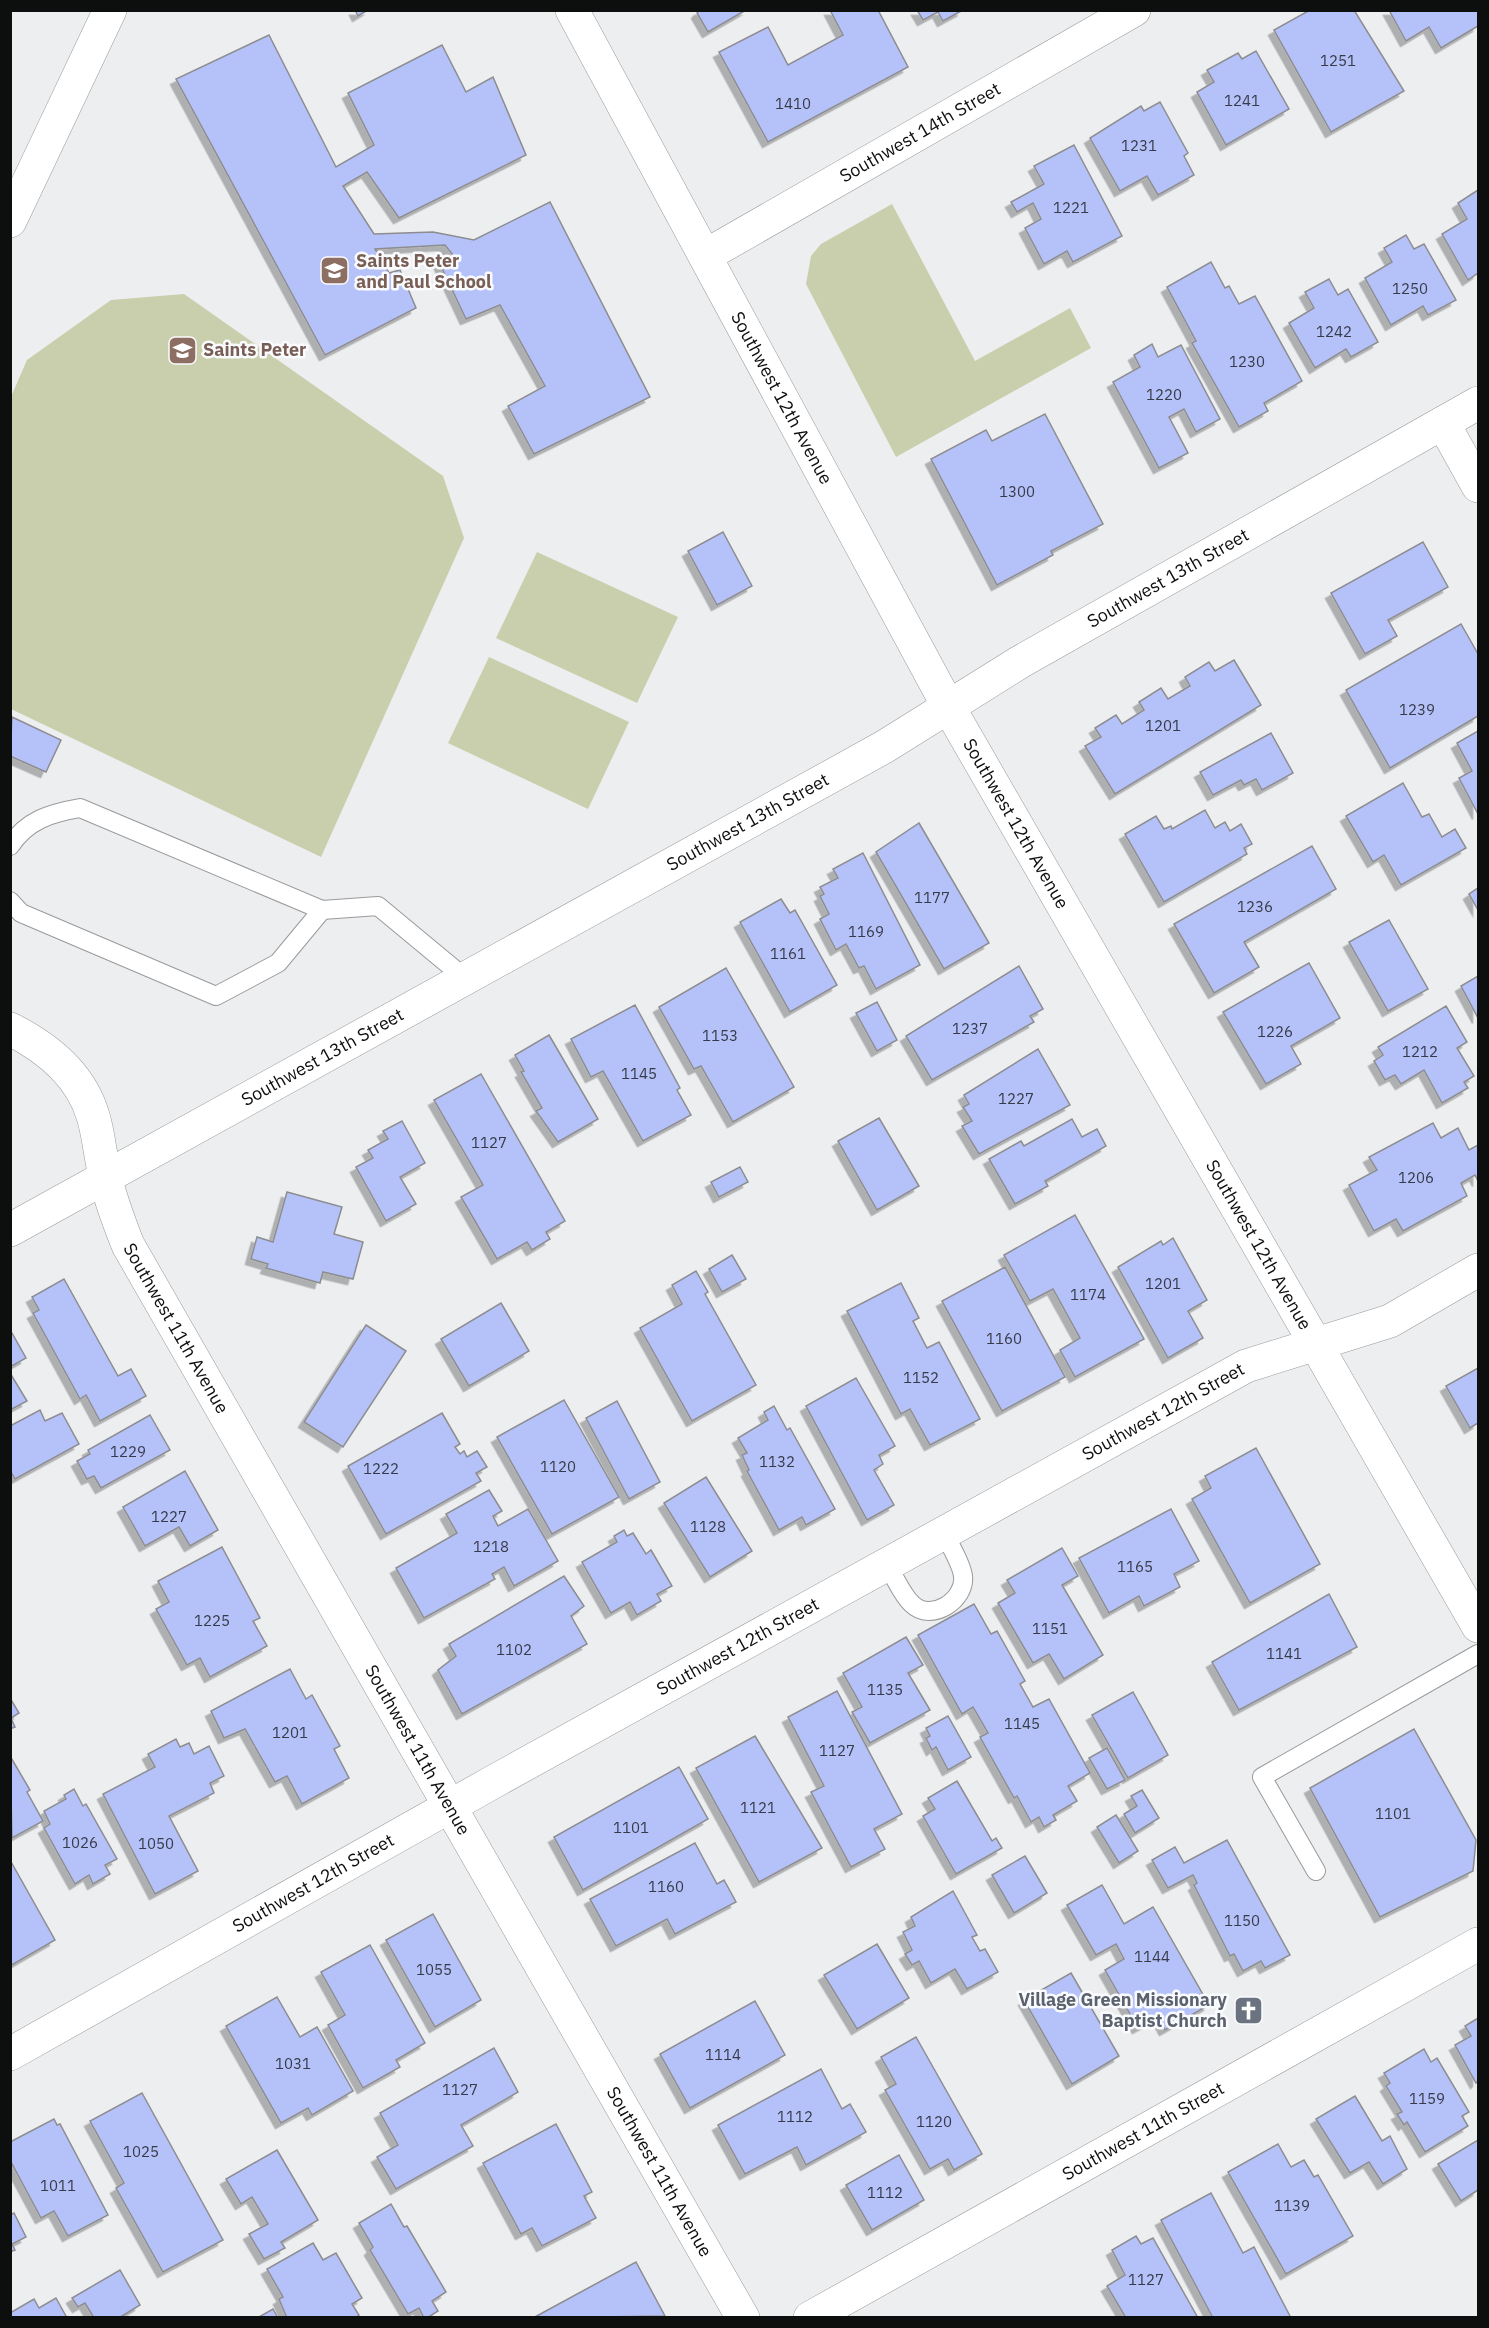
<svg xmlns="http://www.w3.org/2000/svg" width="1489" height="2328" viewBox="0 0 1489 2328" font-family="'IBM Plex Sans',sans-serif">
  <defs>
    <filter id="shadow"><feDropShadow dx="-5.5" dy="5.5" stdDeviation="0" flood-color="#0004"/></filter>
  </defs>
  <rect width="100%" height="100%" fill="#edeef0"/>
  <g fill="#c9cfac">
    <polygon points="892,204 975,361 1070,308 1091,348 896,457 806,284 811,256 821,244"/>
    <polygon points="184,294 443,476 464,538 321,857 11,709 10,399 27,360 111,300"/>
    <polygon points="537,552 678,617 637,703 496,638"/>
    <polygon points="489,657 629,722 588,809 448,743"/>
  </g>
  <g fill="#b5c2f9" stroke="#8d8d90" stroke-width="1.5" filter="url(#shadow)">
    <polygon points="355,10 368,10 358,16"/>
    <polygon points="746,10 708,32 697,13 700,10"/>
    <polygon points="830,10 878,10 908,67 768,142 719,52 768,27 788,65 843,35"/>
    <polygon points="917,10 963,10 943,21 938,12 923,20"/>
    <polygon points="1310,10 1354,10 1404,91 1331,132 1274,30"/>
    <polygon points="1389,10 1478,10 1478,26 1441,48 1429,27 1406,41"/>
    <polygon points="269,35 336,167 374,145 348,93 442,45 466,92 493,77 526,155 399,218 367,172 343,186 374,234 433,232 474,240 550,202 650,397 534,454 508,406 545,386 500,305 466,319 440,264 453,255 445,245 375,249 389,273 400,270 416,308 325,355 176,79"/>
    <polygon points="1256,51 1289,109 1226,145 1197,92 1214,82 1207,70 1238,53 1242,59"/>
    <polygon points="1160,102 1188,153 1184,156 1194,175 1158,195 1147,176 1120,191 1090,138 1141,106 1144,111"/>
    <polygon points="1074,145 1122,236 1073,262 1067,251 1044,264 1025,228 1041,219 1033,203 1017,212 1011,202 1044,184 1034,166"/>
    <polygon points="1478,190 1478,273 1468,280 1442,234 1467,219 1458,203"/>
    <polygon points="1406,235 1414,249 1424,244 1456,300 1428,315 1423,306 1391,325 1365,278 1392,262 1384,248"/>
    <polygon points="1211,262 1225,288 1229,286 1239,304 1255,296 1302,381 1264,403 1268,411 1239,427 1192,343 1196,341 1167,287"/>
    <polygon points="1329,279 1338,295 1348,289 1378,342 1351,357 1346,349 1315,368 1289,323 1314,308 1305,292"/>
    <polygon points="1152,344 1158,357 1181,345 1220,419 1196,432 1184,409 1169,417 1188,453 1159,468 1113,382 1140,367 1134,355"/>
    <polygon points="1045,414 1103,524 1051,551 1053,555 997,585 931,459 986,430 992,441"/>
    <polygon points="723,532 752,586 717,605 688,551"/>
    <polygon points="1423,542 1448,587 1388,620 1397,636 1365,654 1331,593"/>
    <polygon points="1461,624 1478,654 1478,716 1390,768 1346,690"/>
    <polygon points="1234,660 1261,705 1115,794 1085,746 1101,737 1095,728 1116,715 1122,724 1144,710 1139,702 1161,688 1168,699 1190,686 1185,677 1209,662 1215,671"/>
    <polygon points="12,717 61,740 46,772 10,756"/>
    <polygon points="1478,731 1478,814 1459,778 1472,771 1457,743"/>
    <polygon points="1271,733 1293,773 1262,790 1256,779 1244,785 1241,780 1213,795 1200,772"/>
    <polygon points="1403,783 1422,817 1429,814 1442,837 1455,829 1466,848 1401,885 1384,855 1373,862 1346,816"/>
    <polygon points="1205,810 1215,828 1225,822 1230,831 1241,824 1252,844 1244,848 1247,854 1164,902 1125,834 1156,816 1164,829 1171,826 1172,829"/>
    <polygon points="919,823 989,943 944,969 876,852"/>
    <polygon points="1312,846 1336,889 1244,942 1259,967 1214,993 1174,924"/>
    <polygon points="863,853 920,965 876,989 864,966 859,968 846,944 836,950 820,919 829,914 820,896 824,894 820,887 838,878 833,869"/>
    <polygon points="1478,888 1478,910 1469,894"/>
    <polygon points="781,899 790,913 795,910 837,985 790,1012 740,922"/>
    <polygon points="1389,920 1428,989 1388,1011 1349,942"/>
    <polygon points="1309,963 1340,1018 1291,1046 1301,1064 1266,1084 1223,1012"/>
    <polygon points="1019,966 1043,1009 1030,1016 1034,1022 932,1080 906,1036"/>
    <polygon points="726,968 794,1087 733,1122 701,1066 694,1069 659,1007"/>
    <polygon points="1478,976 1478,1018 1461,986"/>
    <polygon points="877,1002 897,1040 877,1051 856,1013"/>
    <polygon points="635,1005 680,1088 677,1090 691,1115 643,1141 603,1071 591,1077 571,1039"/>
    <polygon points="1446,1006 1467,1042 1457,1048 1474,1076 1464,1082 1468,1088 1442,1103 1424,1070 1401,1084 1395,1075 1385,1080 1374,1061 1383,1055 1378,1047"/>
    <polygon points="549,1035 598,1119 558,1142 536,1111 542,1108 521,1072 524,1071 515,1055"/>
    <polygon points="1038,1049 1070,1105 979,1154 962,1126 972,1121 963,1107 969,1104 964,1095"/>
    <polygon points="481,1074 565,1221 546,1232 550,1239 532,1250 527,1242 497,1259 461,1197 483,1185 434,1100"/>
    <polygon points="879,1118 919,1186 877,1210 838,1141"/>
    <polygon points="1072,1119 1082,1137 1097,1129 1106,1146 1045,1181 1048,1186 1015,1204 989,1159 1021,1141 1024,1146"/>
    <polygon points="402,1121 425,1163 400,1177 416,1204 386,1221 356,1167 373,1158 368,1150 388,1139 383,1131"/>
    <polygon points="1433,1123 1441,1138 1458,1128 1469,1150 1478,1145 1478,1181 1475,1175 1461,1183 1467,1196 1403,1231 1396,1219 1374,1231 1349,1185 1377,1170 1369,1157"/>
    <polygon points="740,1167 748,1182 719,1197 711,1182"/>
    <polygon points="287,1192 342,1207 334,1234 363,1242 353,1279 323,1272 320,1283 266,1268 268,1264 251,1259 257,1237 273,1242"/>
    <polygon points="1075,1215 1144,1339 1075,1377 1060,1350 1080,1338 1053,1289 1030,1301 1004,1255"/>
    <polygon points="1173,1238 1207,1300 1188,1311 1203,1338 1168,1358 1118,1267 1161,1241 1163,1245"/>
    <polygon points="732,1255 746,1279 722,1292 709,1269"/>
    <polygon points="1005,1267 1065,1377 1002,1411 942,1301"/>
    <polygon points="696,1271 708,1292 705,1294 756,1385 692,1421 640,1328 682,1304 672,1285"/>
    <polygon points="64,1279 118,1376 131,1369 146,1396 100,1421 86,1395 80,1399 33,1313 39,1310 32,1297"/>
    <polygon points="901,1283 919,1318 913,1321 927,1348 939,1342 980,1419 930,1445 910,1409 901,1414 847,1311"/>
    <polygon points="501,1303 529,1351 469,1386 441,1339"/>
    <polygon points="366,1325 406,1351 343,1447 304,1422"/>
    <polygon points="12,1333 26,1358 10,1367 10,1333"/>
    <polygon points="1478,1368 1478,1423 1470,1428 1446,1386"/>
    <polygon points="10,1373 27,1401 10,1410"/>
    <polygon points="856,1378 895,1446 879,1455 883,1464 874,1470 894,1505 867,1520 806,1406"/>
    <polygon points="564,1400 619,1497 552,1534 497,1437"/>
    <polygon points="617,1401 660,1482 629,1499 586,1418"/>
    <polygon points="774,1406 787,1430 790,1428 835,1509 806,1525 802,1517 779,1530 747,1471 749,1470 742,1455 747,1453 738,1438 768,1420 764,1412"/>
    <polygon points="40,1410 45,1421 62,1413 79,1444 15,1479 10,1470 10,1426"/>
    <polygon points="442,1413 460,1444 455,1447 460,1454 464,1451 467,1457 477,1451 487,1467 476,1473 481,1481 386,1534 348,1466"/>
    <polygon points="150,1415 170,1450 101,1488 94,1476 87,1479 77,1461 90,1454 88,1450"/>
    <polygon points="1256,1448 1320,1564 1250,1603 1192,1499 1211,1488 1205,1476"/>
    <polygon points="185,1471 218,1530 190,1546 179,1527 145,1546 123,1507"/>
    <polygon points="706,1477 752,1551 710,1577 664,1503"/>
    <polygon points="489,1490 502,1511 493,1516 498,1526 528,1509 558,1561 514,1586 504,1567 492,1574 495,1579 424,1618 396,1568 457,1533 446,1514"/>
    <polygon points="1171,1509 1199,1561 1174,1574 1180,1587 1144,1606 1139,1596 1109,1613 1079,1558"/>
    <polygon points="624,1530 627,1536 633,1533 646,1554 651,1550 672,1586 657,1594 661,1601 637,1615 630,1602 611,1613 582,1562 617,1542 614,1536"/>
    <polygon points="222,1547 260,1618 253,1621 267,1646 210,1677 200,1658 187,1665 156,1609 169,1602 158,1581"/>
    <polygon points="1062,1548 1078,1576 1062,1585 1103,1655 1064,1679 1049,1654 1033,1663 998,1603 1015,1593 1007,1580"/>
    <polygon points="564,1576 584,1606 571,1616 587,1644 462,1714 438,1670 456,1656 449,1644"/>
    <polygon points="1329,1594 1357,1647 1239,1710 1212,1662"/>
    <polygon points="974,1604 991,1634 997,1631 1025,1681 1020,1684 1033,1707 1049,1699 1090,1773 1068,1786 1077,1801 1053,1815 1056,1820 1044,1827 1039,1817 1031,1822 1017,1796 1014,1798 980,1737 988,1733 973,1707 962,1714 918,1635"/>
    <polygon points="906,1637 923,1665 908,1673 930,1710 870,1743 852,1712 862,1707 843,1673"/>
    <polygon points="290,1669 306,1699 312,1695 340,1746 334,1749 349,1778 302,1804 287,1776 275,1782 245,1729 224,1738 211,1711"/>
    <polygon points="837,1691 902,1814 874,1829 885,1849 851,1867 811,1792 824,1786 788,1717"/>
    <polygon points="1133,1692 1168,1755 1128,1778 1092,1715"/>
    <polygon points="10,1698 19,1713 11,1718 15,1727 10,1729"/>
    <polygon points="948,1716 971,1757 948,1770 936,1747 932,1750 926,1738 930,1736 926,1728"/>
    <polygon points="1414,1729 1476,1840 1473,1871 1380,1917 1310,1788"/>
    <polygon points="755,1736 822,1848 759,1882 696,1768"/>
    <polygon points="176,1739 180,1747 189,1743 194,1754 209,1746 224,1776 210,1783 214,1793 169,1816 198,1871 155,1894 103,1794 155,1767 148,1754"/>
    <polygon points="1107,1748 1125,1780 1107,1789 1089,1758"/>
    <polygon points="10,1756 30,1790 27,1792 43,1821 12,1838"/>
    <polygon points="679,1767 708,1819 583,1890 554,1837"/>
    <polygon points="957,1781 992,1841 996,1838 1002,1848 956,1874 923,1816 935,1809 928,1798"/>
    <polygon points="74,1789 83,1806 86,1804 117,1859 105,1865 110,1874 93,1884 89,1875 75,1884 44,1828 50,1824 44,1811 66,1799 64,1795"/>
    <polygon points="1142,1790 1159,1818 1135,1833 1124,1814 1137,1806 1131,1796"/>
    <polygon points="1116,1815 1138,1851 1119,1863 1097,1827"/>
    <polygon points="1227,1840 1290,1955 1265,1968 1261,1961 1243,1971 1234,1954 1230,1956 1194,1885 1197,1883 1193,1875 1168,1888 1152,1860 1175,1847 1184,1863"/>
    <polygon points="695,1843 717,1884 724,1880 736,1902 675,1934 667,1919 616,1946 590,1899"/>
    <polygon points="1025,1856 1047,1893 1014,1913 992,1875"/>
    <polygon points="10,1860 55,1940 10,1966"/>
    <polygon points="1102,1885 1124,1924 1153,1907 1209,2005 1165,2030 1158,2017 1138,2028 1105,1970 1124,1959 1116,1944 1096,1955 1067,1905"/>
    <polygon points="953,1891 977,1935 972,1937 980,1951 985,1949 998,1972 967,1989 955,1969 931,1983 919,1961 912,1965 905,1954 912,1950 903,1932 915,1926 911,1917"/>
    <polygon points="433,1914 481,2000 435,2027 386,1940"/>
    <polygon points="877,1944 909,1998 857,2029 824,1975"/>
    <polygon points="370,1945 425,2043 396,2060 400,2067 363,2088 328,2025 345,2015 321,1972"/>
    <polygon points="1071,1973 1119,2056 1072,2084 1024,2000"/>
    <polygon points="277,1997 300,2037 317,2027 353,2091 312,2115 308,2108 281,2123 226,2026"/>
    <polygon points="755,2001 785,2055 690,2108 660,2054"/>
    <polygon points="1478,2018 1478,2081 1476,2083 1455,2045 1471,2036 1465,2026"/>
    <polygon points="916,2037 982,2154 954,2170 948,2159 930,2169 885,2090 896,2084 881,2057"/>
    <polygon points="494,2048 518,2092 461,2125 473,2146 396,2189 377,2157 398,2145 380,2113"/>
    <polygon points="1424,2049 1431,2062 1437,2058 1469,2112 1462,2116 1468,2126 1425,2152 1407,2122 1404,2125 1397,2114 1402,2112 1386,2086 1390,2083 1384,2073"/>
    <polygon points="821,2069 842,2109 850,2104 866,2132 806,2165 797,2147 745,2174 718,2125"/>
    <polygon points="142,2093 223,2240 163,2272 116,2188 124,2183 90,2121"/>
    <polygon points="1355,2096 1382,2141 1390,2136 1407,2169 1383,2184 1369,2162 1350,2173 1316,2119"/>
    <polygon points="54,2119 57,2125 60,2124 108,2215 68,2236 54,2211 41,2218 10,2160 10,2142"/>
    <polygon points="556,2124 592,2192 584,2196 596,2218 542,2246 532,2228 521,2234 483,2163"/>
    <polygon points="1478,2140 1478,2190 1461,2201 1438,2164"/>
    <polygon points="1278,2144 1291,2167 1304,2160 1314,2177 1318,2175 1353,2236 1286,2274 1228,2172"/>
    <polygon points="277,2150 318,2220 281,2242 285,2248 264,2259 249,2234 268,2224 252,2197 241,2204 226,2179"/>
    <polygon points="899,2155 924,2200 872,2230 846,2185"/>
    <polygon points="1211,2193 1243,2253 1254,2247 1291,2318 1213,2318 1161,2220"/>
    <polygon points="391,2204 404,2227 407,2226 446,2292 432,2301 438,2311 427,2318 424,2318 419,2308 408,2314 370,2250 373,2247 359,2223"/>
    <polygon points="14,2213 26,2237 12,2244 15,2250 10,2252 10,2215"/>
    <polygon points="1136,2236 1141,2244 1153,2238 1198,2318 1126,2318 1107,2286 1125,2275 1112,2250"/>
    <polygon points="313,2243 323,2260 336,2253 362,2298 352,2304 359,2315 355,2318 287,2318 279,2299 283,2297 267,2269"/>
    <polygon points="636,2262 665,2316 533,2318"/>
    <polygon points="120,2270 140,2305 119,2318 94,2318 85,2303 78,2307 72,2298"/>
    <polygon points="56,2298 67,2318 10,2318 10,2313 34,2299 39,2308"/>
    <polygon points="273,2309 278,2318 257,2318"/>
  </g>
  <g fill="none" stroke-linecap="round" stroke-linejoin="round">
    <defs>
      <g id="lane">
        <path d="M10 846C27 820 51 813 80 808L322 910 378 906 466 979"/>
        <polyline points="10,901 21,913 216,996 278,963 322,910"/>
        <path d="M887 1565C895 1577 902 1595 912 1604 931 1623 966 1600 963 1576 961 1562 950 1546 944 1533"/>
        <polyline points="1316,1871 1262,1777 1478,1654"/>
      </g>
      <g id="street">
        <polyline points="10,221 110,10"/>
        <path id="s1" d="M705 256 1134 10"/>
        <polyline points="1443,423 1478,486"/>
        <path id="s2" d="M10 1029C48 1048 81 1075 93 1116 99 1135 100 1156 105 1175 110 1199 119 1222 128 1245L743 2318"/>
        <path id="s3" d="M10 1230 884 747 1020 662 1478 403"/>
        <path id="s4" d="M10 2054 493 1782 1246 1366 1390 1321 1478 1270"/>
      </g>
      <g id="secondary">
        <path id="s5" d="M572 10 948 706 1478 1626"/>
        <path id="s6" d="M810 2318 1478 1944"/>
      </g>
    </defs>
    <use href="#lane" stroke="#999a9c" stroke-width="20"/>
    <use href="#street" stroke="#999a9c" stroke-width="34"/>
    <use href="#secondary" stroke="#999a9c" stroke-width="34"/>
    <use href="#lane" stroke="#fff" stroke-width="18"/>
    <use href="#street" stroke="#fff" stroke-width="33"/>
    <use href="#secondary" stroke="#fff" stroke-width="33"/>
  </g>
  <defs>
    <symbol id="school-square" viewBox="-11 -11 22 22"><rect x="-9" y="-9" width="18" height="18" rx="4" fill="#8d6e63" stroke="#fafbfe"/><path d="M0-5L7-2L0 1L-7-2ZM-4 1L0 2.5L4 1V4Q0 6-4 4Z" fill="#fff"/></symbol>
    <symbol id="church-square" viewBox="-11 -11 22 22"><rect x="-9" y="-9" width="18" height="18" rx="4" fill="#6b7280" stroke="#fafbfe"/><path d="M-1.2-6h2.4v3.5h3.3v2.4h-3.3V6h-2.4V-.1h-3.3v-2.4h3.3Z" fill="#fff"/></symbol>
  </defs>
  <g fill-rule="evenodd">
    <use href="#school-square" x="318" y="254" width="33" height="33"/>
    <use href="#school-square" x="166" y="334" width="33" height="33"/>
    <use href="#church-square" x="1232" y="1994" width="33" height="33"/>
  </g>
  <g text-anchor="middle" stroke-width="5" stroke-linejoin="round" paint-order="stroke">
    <g font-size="15" fill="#373b49">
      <text x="1338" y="66">1251</text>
      <text x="1242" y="106">1241</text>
      <text x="793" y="109">1410</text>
      <text x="1139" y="151">1231</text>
      <text x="1071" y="213">1221</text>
      <text x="1410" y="294">1250</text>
      <text x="1334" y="337">1242</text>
      <text x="1247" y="367">1230</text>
      <text x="1164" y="400">1220</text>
      <text x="1017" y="497">1300</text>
      <text x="1417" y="715">1239</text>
      <text x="1163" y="731">1201</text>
      <text x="932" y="903">1177</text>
      <text x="1255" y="912">1236</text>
      <text x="866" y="937">1169</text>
      <text x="788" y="959">1161</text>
      <text x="970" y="1034">1237</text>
      <text x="1275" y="1037">1226</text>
      <text x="720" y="1041">1153</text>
      <text x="1420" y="1057">1212</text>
      <text x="639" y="1079">1145</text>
      <text x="1016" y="1104">1227</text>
      <text x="489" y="1148">1127</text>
      <text x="1416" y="1183">1206</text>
      <text x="1163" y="1289">1201</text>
      <text x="1088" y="1300">1174</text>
      <text x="1004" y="1344">1160</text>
      <text x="921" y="1383">1152</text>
      <text x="128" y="1457">1229</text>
      <text x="777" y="1467">1132</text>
      <text x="558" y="1472">1120</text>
      <text x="381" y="1474">1222</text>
      <text x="169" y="1522">1227</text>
      <text x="708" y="1532">1128</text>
      <text x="491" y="1552">1218</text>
      <text x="1135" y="1572">1165</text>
      <text x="212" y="1626">1225</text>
      <text x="1050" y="1634">1151</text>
      <text x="514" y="1655">1102</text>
      <text x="1284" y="1659">1141</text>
      <text x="885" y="1695">1135</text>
      <text x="1022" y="1729">1145</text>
      <text x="290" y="1738">1201</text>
      <text x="837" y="1756">1127</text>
      <text x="758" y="1813">1121</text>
      <text x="1393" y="1819">1101</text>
      <text x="631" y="1833">1101</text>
      <text x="80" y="1848">1026</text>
      <text x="156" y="1849">1050</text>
      <text x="666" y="1892">1160</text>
      <text x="1242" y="1926">1150</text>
      <text x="1152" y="1962">1144</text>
      <text x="434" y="1975">1055</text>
      <text x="723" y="2060">1114</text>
      <text x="293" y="2069">1031</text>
      <text x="460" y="2095">1127</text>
      <text x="1427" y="2104">1159</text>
      <text x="795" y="2122">1112</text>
      <text x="934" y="2127">1120</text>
      <text x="141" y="2157">1025</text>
      <text x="58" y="2191">1011</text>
      <text x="885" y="2198">1112</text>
      <text x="1292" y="2211">1139</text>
      <text x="1146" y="2285">1127</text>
    </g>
    <g font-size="18" fill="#0d0e0e" stroke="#fafbfe">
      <text dy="6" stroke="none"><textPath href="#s1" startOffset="248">Southwest 14th Street</textPath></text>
      <text dy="6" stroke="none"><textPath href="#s5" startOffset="441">Southwest 12th Avenue</textPath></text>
      <text dy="6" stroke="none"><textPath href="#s3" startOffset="1329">Southwest 13th Street</textPath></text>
      <text dy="6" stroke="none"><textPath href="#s3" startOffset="843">Southwest 13th Street</textPath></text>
      <text dy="6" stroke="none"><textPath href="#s5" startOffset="927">Southwest 12th Avenue</textPath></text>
      <text dy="6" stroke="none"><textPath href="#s3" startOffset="357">Southwest 13th Street</textPath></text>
      <text dy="6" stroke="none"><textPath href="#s5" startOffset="1413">Southwest 12th Avenue</textPath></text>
      <text dy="6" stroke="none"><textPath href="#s2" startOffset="354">Southwest 11th Avenue</textPath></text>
      <text dy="6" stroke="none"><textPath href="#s4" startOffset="1320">Southwest 12th Street</textPath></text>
      <text dy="6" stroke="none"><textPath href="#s4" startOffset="834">Southwest 12th Street</textPath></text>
      <text dy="6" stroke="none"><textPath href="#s2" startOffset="840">Southwest 11th Avenue</textPath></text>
      <text dy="6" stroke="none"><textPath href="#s4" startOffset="348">Southwest 12th Street</textPath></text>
      <text dy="6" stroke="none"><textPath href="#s6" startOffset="382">Southwest 11th Street</textPath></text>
      <text dy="6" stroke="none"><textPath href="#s2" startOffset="1326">Southwest 11th Avenue</textPath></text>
    </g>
    <g font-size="18" font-weight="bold" fill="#785e54" stroke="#fafbfe" text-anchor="start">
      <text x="356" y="267">Saints Peter<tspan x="356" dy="21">and Paul School</tspan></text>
      <text x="203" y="356">Saints Peter</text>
    </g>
    <g font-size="18" font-weight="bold" fill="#5b616d" stroke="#fafbfe" text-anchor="end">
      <text x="1227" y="2006">Village Green Missionary<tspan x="1227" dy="21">Baptist Church</tspan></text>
    </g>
  </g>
  <rect width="1489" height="2328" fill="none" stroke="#0d0e0e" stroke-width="24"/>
</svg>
